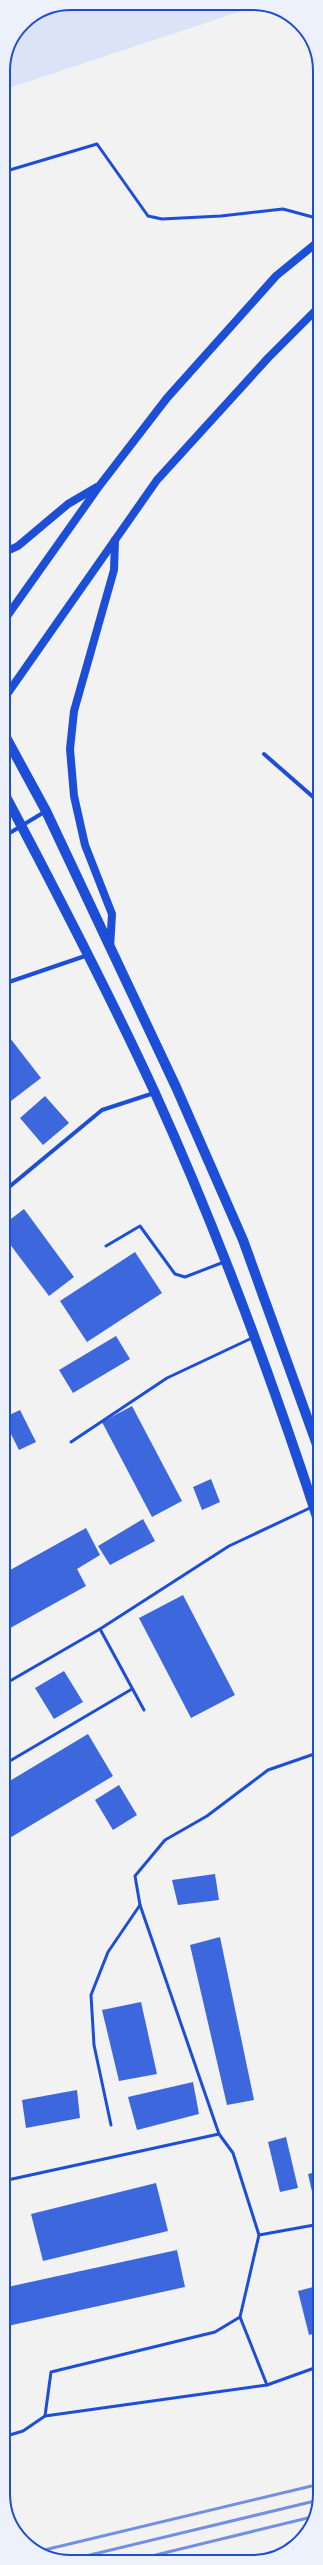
<svg xmlns="http://www.w3.org/2000/svg" width="323" height="2565" viewBox="0 0 323 2565" font-family="'Fira Sans Condensed',sans-serif">
  <rect width="100%" height="100%" fill="#f2f2f2"/>
  <path fill="#dbe4f7" d="M260 5 3 90C3 48 9 32 45 8Z"/>
  <g fill="#3d67dc">
    <polygon points="3,1029 41,1078 11,1101 3,1091"/>
    <polygon points="45,1096 69,1123 43,1145 20,1118"/>
    <polygon points="24,1209 74,1277 49,1296 3,1235 3,1225"/>
    <polygon points="135,1252 162,1293 87,1342 60,1301"/>
    <polygon points="116,1336 130,1359 73,1393 59,1370"/>
    <polygon points="132,1406 182,1501 152,1517 102,1422"/>
    <polygon points="20,1410 36,1442 19,1450 3,1418"/>
    <polygon points="211,1479 220,1502 202,1510 193,1487"/>
    <polygon points="143,1519 155,1541 110,1565 98,1546"/>
    <polygon points="86,1528 100,1555 77,1569 86,1586 3,1632 3,1574"/>
    <polygon points="183,1595 235,1695 191,1718 139,1618"/>
    <polygon points="64,1671 83,1702 54,1719 35,1688"/>
    <polygon points="88,1734 113,1776 3,1842 3,1785"/>
    <polygon points="119,1785 137,1815 113,1830 95,1800"/>
    <polygon points="215,1874 219,1900 178,1905 172,1880"/>
    <polygon points="220,1937 254,2100 227,2105 190,1945"/>
    <polygon points="141,2002 157,2074 119,2081 102,2010"/>
    <polygon points="193,2082 199,2114 137,2130 128,2097"/>
    <polygon points="77,2090 80,2118 26,2128 22,2100"/>
    <polygon points="286,2137 298,2188 280,2192 268,2142"/>
    <polygon points="320,2171 320,2218 318,2218 308,2174"/>
    <polygon points="156,2183 168,2231 43,2261 31,2214"/>
    <polygon points="177,2250 185,2287 3,2327 3,2288"/>
    <polygon points="317,2286 320,2295 320,2332 309,2335 298,2291"/>
  </g>
  <g fill="none" stroke-linecap="round" stroke-linejoin="round">
    <g stroke="#1d4ed8" stroke-width="3">
      <polyline points="3,172 97,144 148,216 162,219 221,216 283,209 320,219"/>
      <polyline points="106,1246 140,1226 175,1274 185,1277 224,1262"/>
      <polyline points="71,1442 167,1378 252,1338"/>
      <polyline points="100,1629 144,1710"/>
      <polyline points="3,1685 100,1629 229,1546 312,1507"/>
      <polyline points="3,1755 7,1763"/>
      <polyline points="3,1765 132,1689"/>
      <polyline points="140,1905 219,2134"/>
      <polyline points="111,2125 94,2045 91,1995 108,1952 140,1905 135,1876 165,1840 207,1816 268,1770 320,1752"/>
      <polyline points="3,2181 219,2134 233,2153 259,2235 320,2224"/>
      <polyline points="267,2385 320,2366"/>
      <polyline points="45,2416 267,2385 240,2317"/>
      <polyline points="3,2437 23,2431 45,2416 51,2372 215,2332 240,2317 259,2235"/>
    </g>
    <g stroke="#1d4ed8" stroke-width="4">
      <polyline points="264,754 320,803"/>
      <polyline points="3,837 46,811"/>
      <polyline points="3,984 88,955"/>
      <polyline points="3,1192 102,1110 154,1093"/>
    </g>
    <g stroke="#1d4ed8" stroke-width="8">
      <polyline points="3,553 18,546 68,504 97,487"/>
      <polyline points="3,622 100,485 167,398 276,276 320,240"/>
      <polyline points="3,700 157,480 268,358 320,306"/>
      <polyline points="110,948 112,914 85,845 74,796 70,749 74,711 114,570 115,540"/>
    </g>
    <g stroke="#1d4ed8" stroke-width="10">
      <polyline points="3,732 46,811 176,1087 243,1240 320,1453"/>
      <path d="M3 791C56 891 108 991 155 1093 219 1234 272 1379 320 1526"/>
    </g>
    <g stroke="#7290e2" stroke-width="3">
      <polyline points="40,2551 320,2484"/>
      <polyline points="69,2560 319,2500"/>
      <polyline points="131,2561 316,2516"/>
    </g>
  </g>
  <path d="M0 0H323V2565H0ZM71 10H252A61 61 0 0 1 313 71V2494A61 61 0 0 1 252 2555H71A61 61 0 0 1 10 2494V71A61 61 0 0 1 71 10Z" fill="#edf1fc" fill-rule="evenodd"/>
  <path fill="none" stroke="#1d4ed8" stroke-width="2" d="M71 10H252A61 61 0 0 1 313 71V2494A61 61 0 0 1 252 2555H71A61 61 0 0 1 10 2494V71A61 61 0 0 1 71 10Z"/>
</svg>
